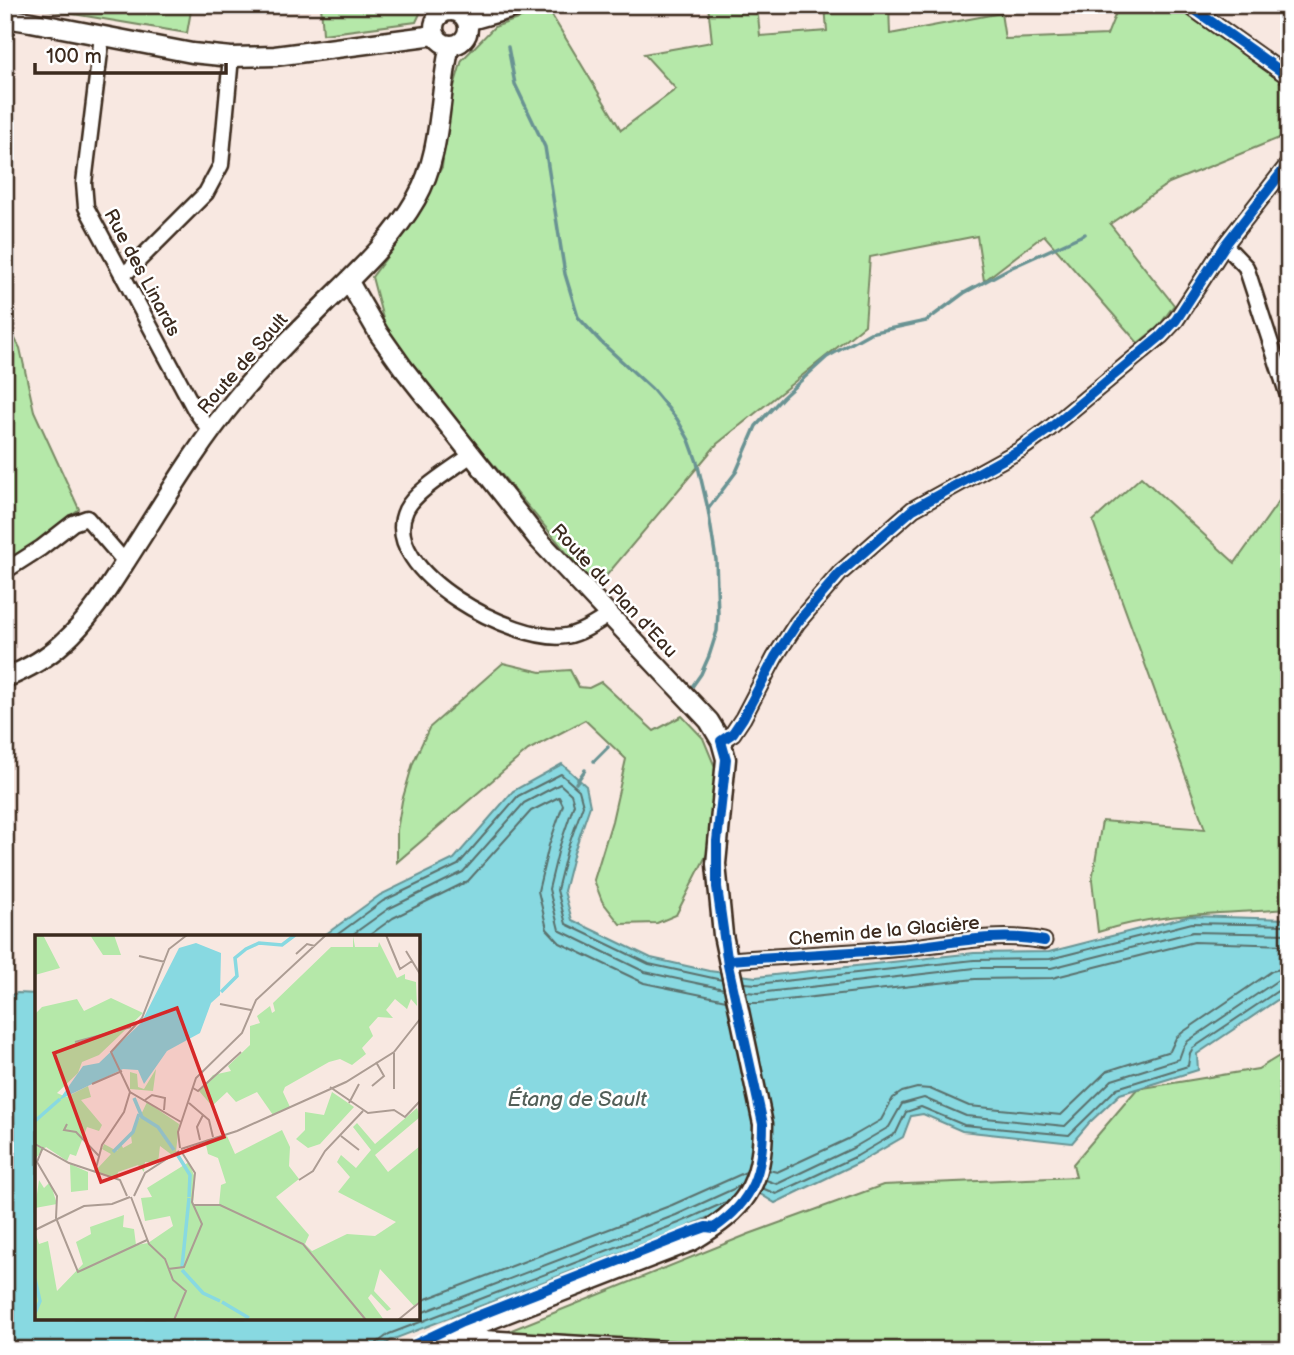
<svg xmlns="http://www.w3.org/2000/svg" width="1294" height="1355" viewBox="0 0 1294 1355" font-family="'Balsamiq Sans',sans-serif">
  <rect width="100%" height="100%" fill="#f8e8e1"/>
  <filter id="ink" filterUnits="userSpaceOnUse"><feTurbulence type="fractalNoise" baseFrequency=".0143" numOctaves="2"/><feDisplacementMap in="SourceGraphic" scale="14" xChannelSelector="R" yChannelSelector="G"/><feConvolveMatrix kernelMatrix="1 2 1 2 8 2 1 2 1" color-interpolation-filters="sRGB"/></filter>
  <g filter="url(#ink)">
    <g fill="#b5e8a9" stroke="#788964" stroke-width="2">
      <polygon points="20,5 192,5 187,33"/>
      <polygon points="321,5 424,5 416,22 323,34"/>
      <polygon points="708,5 757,5 760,36 827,31 825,5 889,5 890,34 1001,13 1005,39 1107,35 1119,5 1174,5 1289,79 1289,134 1169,183 1110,224 1174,305 1159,326 1138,343 1044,235 984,281 977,236 870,257 865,325 717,444 596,588 388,338 372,277 409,227 442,167 450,100 462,60 494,27 548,9 621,130 676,89 644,54 712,42"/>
      <polygon points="8,326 20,348 34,411 79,509 5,567 5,327"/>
      <path d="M1141 477 1235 563 1289 487V909C1226 914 1157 912 1098 932L1092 880 1102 821 1205 829 1093 521Z"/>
      <polygon points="503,663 541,672 570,670 579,687 589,688 601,682 654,731 682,716 703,738 715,767 710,848 676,915 657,923 620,924 602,901 594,880 612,821 626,759 585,720 528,750 397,862 397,830 402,801 413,763 429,728"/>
      <polygon points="1289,1050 1289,1350 462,1350 749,1234 883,1185 1076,1177 1073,1164 1137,1089 1258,1069"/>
    </g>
    <polygon fill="#88d9e1" stroke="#699393" stroke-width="2" points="562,764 586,786 590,806 574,852 564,891 572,920 651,958 709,971 756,977 974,953 1049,952 1190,916 1289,919 1289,992 1197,1054 1198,1070 1120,1094 1089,1123 1072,1143 962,1131 923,1114 911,1116 903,1137 860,1162 775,1203 760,1194 682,1229 391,1340 379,1350 5,1350 5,997 17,993 37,994 37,1318 418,1318 418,937 322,937 380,895 454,859 513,791"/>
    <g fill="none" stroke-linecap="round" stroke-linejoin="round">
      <g stroke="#5a706c" stroke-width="2">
        <polyline points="334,937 383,901 458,865 518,796 561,774 579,790 583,805 567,850 557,890 566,924 649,964 722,980"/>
        <polyline points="349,937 388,909 463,872 524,803 560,784 571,794 574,804 559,848 549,889 559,930 645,972 724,989"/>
        <polyline points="367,937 393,918 468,881 531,811 559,797 563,805 549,845 538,891 547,929 560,943 644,983 726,1000"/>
        <polyline points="744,983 757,984 974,960 1050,959 1192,923 1289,925"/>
        <polyline points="746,992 758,993 975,968 1051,968 1193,932 1289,934"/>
        <polyline points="748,1003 759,1003 975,979 1052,978 1194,942 1289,945"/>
        <polyline points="769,1170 777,1172 848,1139 881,1120 893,1098 902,1092 917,1088 930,1089 969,1106 1061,1115 1107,1071 1170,1051 1176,1038 1183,1032 1272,971 1289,967"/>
        <polyline points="766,1180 777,1184 853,1148 889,1127 902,1104 924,1098 966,1116 1065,1126 1112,1080 1179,1059 1183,1048 1188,1041 1278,980 1289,978"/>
        <polyline points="762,1188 776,1194 857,1156 896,1133 906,1112 921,1107 964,1125 1069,1135 1117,1088 1188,1066 1190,1053 1193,1048 1282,988 1289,987"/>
        <polyline points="418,1302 672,1205 746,1172"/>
        <polyline points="418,1314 676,1215 740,1186"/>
        <polyline points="376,1350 377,1343 389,1334 679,1223 728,1201"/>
      </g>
      <g stroke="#699393" stroke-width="3.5">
        <polyline points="508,47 515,84 545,147 565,274 578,317 601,342 652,389 677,419 689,440 697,462 708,509 716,560 718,614 717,631 709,656 701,674 689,691"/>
        <polyline points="708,509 736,472 756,426 783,397 827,357 870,333 926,321 964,293 1008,269 1085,234"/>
        <polyline points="594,761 608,747"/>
        <polyline points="576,783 585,770"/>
      </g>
      <defs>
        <g id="minor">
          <polyline points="442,5 444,12"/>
          <polyline points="1188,5 1289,77"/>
          <polyline points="102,36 84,183 86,207 195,410 210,431"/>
          <polyline points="1225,245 1246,267 1289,399"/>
          <polyline points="122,275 129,270 206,193 221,165 231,57"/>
          <path d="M471 455C453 469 416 490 406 510 377 572 518 644 566 636 582 633 596 623 609 615"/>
          <polyline points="5,571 41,548 73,523 87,518 125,562"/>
          <polyline points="721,741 733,733 743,718 775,657 797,623 840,573 913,509 1020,450 1049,429 1161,336 1176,320 1225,245 1289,163"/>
          <path d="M728 960C787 956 846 953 905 948 951 943 997 932 1044 941"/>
          <polyline points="449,1336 683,1350"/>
        </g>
        <g id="tertiary">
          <circle cx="451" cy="28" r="17"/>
          <polyline points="5,18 31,22 192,53 231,57 275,56 435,35"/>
          <polyline points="467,21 524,5"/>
          <path d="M349 282 379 334 403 368 539 540 709 721 721 741 726 759 716 864 723 935 763 1124C763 1187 745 1209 692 1241L448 1336 421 1350"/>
          <path d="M5 678C25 670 48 657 64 642 91 618 111 584 131 553 164 502 196 447 235 400 262 367 292 337 322 307 356 273 392 241 416 199 443 152 438 97 450 45"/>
        </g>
      </defs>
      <use href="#minor" stroke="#3b2a1e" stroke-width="19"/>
      <use href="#tertiary" stroke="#3b2a1e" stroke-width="23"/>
      <use href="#minor" stroke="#fff" stroke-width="14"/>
      <use href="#tertiary" stroke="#fff" stroke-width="18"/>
      <defs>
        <g id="cycleway">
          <polyline points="1188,5 1289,77"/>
          <path d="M728 960C787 956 846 953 905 948 951 943 997 932 1044 941"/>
          <path d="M403 1350 462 1322 692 1232 706 1227 714 1228C754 1201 763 1170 763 1124L728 965 717 887V841L726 759 721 741 733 733 743 718 775 657 797 623 840 573 913 509 1020 450 1049 429 1161 336 1176 320 1225 245 1289 163"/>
        </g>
      </defs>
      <use href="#cycleway" stroke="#fff" stroke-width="15"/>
      <use href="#cycleway" stroke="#0057b8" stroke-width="10"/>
    </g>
  </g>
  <g text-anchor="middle" stroke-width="5" stroke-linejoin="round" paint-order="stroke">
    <g font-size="19" fill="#3b2a1e" stroke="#fff">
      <text transform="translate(143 272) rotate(62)" y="7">Rue des Linards</text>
      <text transform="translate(242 363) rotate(-49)" y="7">Route de Sault</text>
      <text transform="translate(615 590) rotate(47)" y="7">Route du Plan d'Eau</text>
      <text transform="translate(884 930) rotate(-5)" y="7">Chemin de la Glacière</text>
    </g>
    <g font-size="21" font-style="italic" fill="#525f58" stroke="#fff">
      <text x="577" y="1106">Étang de Sault</text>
    </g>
  </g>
  <g transform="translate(35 935)">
    <rect width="385" height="385" fill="#f8e8e1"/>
    <path d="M0 0H8L25 33 0 40ZM55 0H79L86 20H68ZM318 1 320 12H343L344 7 362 43 370 39V44L381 47 382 71 376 64 372 74 360 64 351 75 358 83 343 82 334 92 338 101 327 113 331 119 317 130 305 124 294 127 250 152 248 157 255 172 238 180 222 157 201 167 192 157 177 171 164 156 178 140 196 136 193 131 215 110V91L225 88 222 81 235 71 237 78 240 76 238 68 296 12H318ZM76 63 108 78 64 120 47 127 43 138 22 158 31 162 53 151 56 162 46 165 67 190 64 196 52 192 41 221 35 219 32 226 11 212 0 224V79L7 72 42 64 49 76ZM121 134 118 156 95 154V137L102 139 103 152 109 154ZM297 157 319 172 285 209 273 213 261 204 270 195V177L289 180ZM112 167 144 189 141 217 137 220 125 211 123 228 110 227 109 237 103 230 83 237 82 243 63 239 62 234 76 219 67 214 69 209 82 216 86 209 88 213 97 208 96 201ZM382 173 385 182 340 220 353 237 385 211V366L379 371 345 334 339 356 356 374 352 376 336 359 333 363 349 385H0V297L4 309 13 306 22 356 48 329 41 307 56 299 55 292 89 280 88 292 99 294 101 310 113 308 138 291 135 281 110 286 106 263 117 262 112 253 154 227 160 243 158 269 184 270 186 250 191 248 183 223 173 219 170 205 192 201 200 219 247 195 255 212 254 231 264 244 241 262 274 300 270 309 277 316 312 299 340 301 361 287 303 257 315 242 302 227 306 220 321 233 336 215 318 192 322 188 340 209ZM35 229 53 237V255L36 257ZM4 245 9 253 15 247 22 269 0 273Z" fill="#b5e8a9"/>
    <path d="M161 8 186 18 185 60 176 68 165 98 132 116 109 149 103 135 88 134 24 165 48 131 64 128 106 88 144 13Z" fill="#88d9e1"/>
    <path fill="none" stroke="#88d9e1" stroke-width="3.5" d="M186 57 202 41 200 23 211 14 224 8 247 10 260 0M99 163 107 182 123 192 139 215M0 186 25 164M78 217 98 197 104 179M142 219 155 240 154 262M147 332 154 263M147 335 168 358 185 366M0 344 5 366 0 378M187 367 214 383"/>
    <path fill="none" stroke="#ac9c93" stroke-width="2" d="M351 0 365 34 377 26M371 16 385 39M261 19 272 9 280 11M104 21 130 27M185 69 216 75M40 107 96 92M57 149 87 136M337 151 349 141 341 127M295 152 333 178 359 175 370 182 385 166M158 153 163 156 206 117M359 154V118M110 165 117 160 130 163 129 175M154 168 174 185 178 202M314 168 324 149M146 187 95 157 76 117 107 83 134 14 152 0M32 189 29 195 41 197 64 221M306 201 324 215M165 205 162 192 168 180M0 209 34 228 85 245 92 261M8 212 2 227 22 261 21 283 43 337 112 305M145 213 143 197 161 143 207 98 221 65 291 0M146 214 202 196 311 147 359 117 385 84M60 237 67 210 89 177 95 157M264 245 278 236 290 216 328 176M99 261 110 238 144 216M96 262 114 309 130 324 138 345 151 356 139 385M158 270H185L268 309 331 385M0 295 49 271 77 269 95 262M133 334 149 332 167 289 157 267 160 238 146 216M363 385 385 367"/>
    <path fill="#d62828" fill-opacity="0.15" stroke="#d62828" stroke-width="3.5" d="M142 73 189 202 66 247 19 118Z"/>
    <rect width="385" height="385" fill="none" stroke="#3b2a1e" stroke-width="3.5"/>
  </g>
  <rect width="1294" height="1355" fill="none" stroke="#fff" stroke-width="28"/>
  <rect x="14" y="14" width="1266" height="1327" fill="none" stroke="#3b2a1e" stroke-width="2.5" filter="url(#ink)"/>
  <path d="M35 63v10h191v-10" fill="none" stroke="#3b2a1e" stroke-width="3.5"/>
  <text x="46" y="63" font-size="21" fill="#3b2a1e" stroke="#ffffff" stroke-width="5" paint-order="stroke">100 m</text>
</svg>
